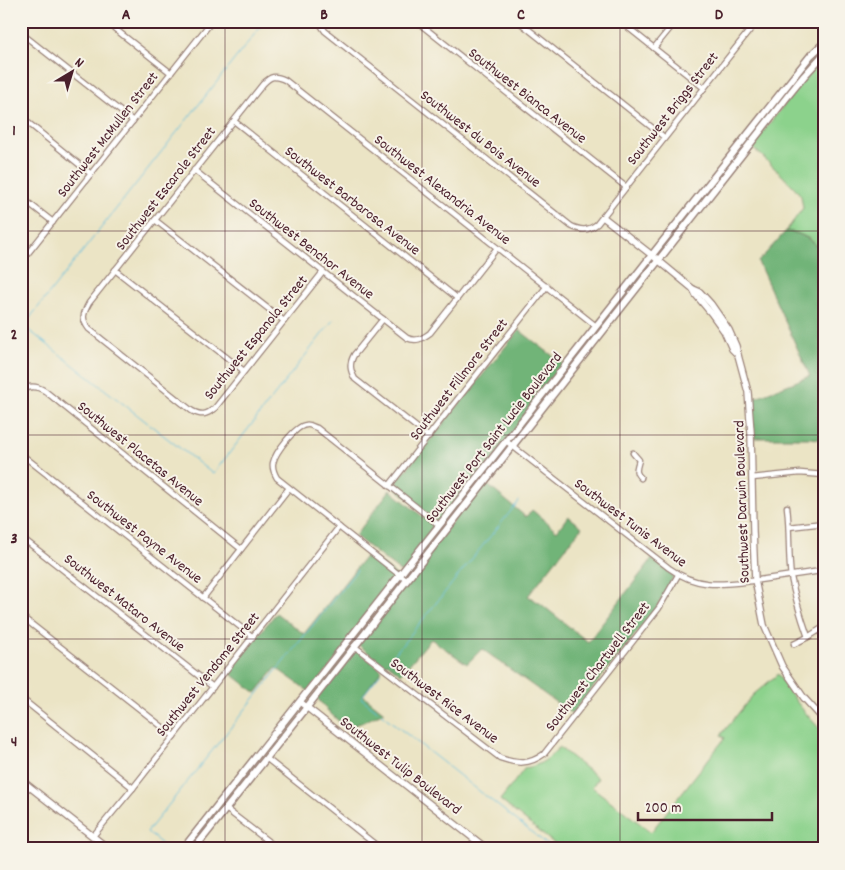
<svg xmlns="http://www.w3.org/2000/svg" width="845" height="870" viewBox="0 0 845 870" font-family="Dekko,sans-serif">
  <rect width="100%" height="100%" fill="#f7f3e8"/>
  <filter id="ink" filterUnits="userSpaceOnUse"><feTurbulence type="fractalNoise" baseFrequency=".02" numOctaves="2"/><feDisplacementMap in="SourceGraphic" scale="10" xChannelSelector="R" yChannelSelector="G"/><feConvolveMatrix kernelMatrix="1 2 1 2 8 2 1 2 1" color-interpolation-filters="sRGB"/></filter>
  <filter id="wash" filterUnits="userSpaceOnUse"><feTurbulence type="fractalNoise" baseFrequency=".0096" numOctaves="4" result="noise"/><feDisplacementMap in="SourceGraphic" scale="20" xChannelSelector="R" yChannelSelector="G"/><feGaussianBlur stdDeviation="1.12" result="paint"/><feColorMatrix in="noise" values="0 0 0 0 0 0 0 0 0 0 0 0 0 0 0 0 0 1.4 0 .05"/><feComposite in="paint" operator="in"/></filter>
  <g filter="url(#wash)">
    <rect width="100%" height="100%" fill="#ebe4c5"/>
    <g fill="#8cd28c" stroke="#6b785c">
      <polygon points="824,57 824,247 819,248 810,239 797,233 786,231 803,208 801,196 795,188 760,154 751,147 806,77"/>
      <path d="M778 674C791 696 806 715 824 733V849H561L500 800 525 768C540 766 550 758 559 747L598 778 592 787 651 832 725 738 721 735 753 695Z"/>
    </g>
    <g fill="#71b478" stroke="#5e6a52">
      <path d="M786 231C799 233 808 237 817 247H824V440L811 438H754L751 399 810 376 758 262Z"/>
      <polygon points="519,330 566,366 441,525 393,486"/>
      <polygon points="484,482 526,517 532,510 557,531 568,516 582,527 528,596 541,604 588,642 652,559 674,576 657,607 572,714 482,649 467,664 431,639 401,674 387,663 385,666 355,642"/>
      <polygon points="390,490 438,529 403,574 355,536"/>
      <polygon points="368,553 400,578 310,692 276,668 256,693 229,672 276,613 304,634"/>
      <path d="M352 646 382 670 363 695 384 712C375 716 365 722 355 725 340 730 325 706 316 697Z"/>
    </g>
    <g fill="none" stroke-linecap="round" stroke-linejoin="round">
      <g stroke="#60bede" stroke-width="1">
        <polyline points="21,324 213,474 333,320"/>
        <polyline points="21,329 265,21"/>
        <polyline points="389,661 519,501"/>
        <polyline points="380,674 361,698 553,849"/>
        <polyline points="168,849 147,832 357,570"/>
      </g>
    </g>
  </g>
  <g filter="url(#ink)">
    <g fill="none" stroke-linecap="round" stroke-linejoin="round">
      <defs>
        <g id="minor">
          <polyline points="105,21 171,73"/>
          <path d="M320 21 321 25 325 31 571 226C581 231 588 231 597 224L757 21"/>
          <polyline points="416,21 626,187"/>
          <polyline points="518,21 664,137"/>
          <polyline points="620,21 704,88"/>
          <polyline points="21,33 133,121"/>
          <polyline points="654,48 676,21"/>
          <polyline points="21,117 91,174"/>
          <polyline points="234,121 457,298"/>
          <path d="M194 170 407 338C416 342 422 339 430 333L497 248"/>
          <polyline points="21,197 53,222"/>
          <polyline points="155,220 284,321"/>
          <polyline points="21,262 212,21"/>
          <polyline points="115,270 244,371"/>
          <path d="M323 272 215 408C206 415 202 416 192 411L89 329C81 319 83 314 89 303L263 84C271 76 274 75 285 80L596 326"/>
          <path d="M383 319 354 355C349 364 350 370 355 379L429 437"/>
          <path d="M21 391C29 385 37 386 45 391L241 549"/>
          <path d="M506 441 669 568C699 590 725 584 759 580 780 577 800 574 821 571L824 572"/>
          <path d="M633 453 639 460C637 468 634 472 641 478"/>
          <polyline points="21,454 253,637"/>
          <polyline points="824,459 824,468"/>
          <polyline points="752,478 800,473 824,475"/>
          <polyline points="389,486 547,286"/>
          <path d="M787 507C790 530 788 554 791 577 795 598 801 617 808 637"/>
          <polyline points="789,527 824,523"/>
          <polyline points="21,537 213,687"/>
          <path d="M406 580 277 478C274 473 272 469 273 463 275 453 295 426 306 425 310 424 313 427 317 428L439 525"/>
          <polyline points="203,598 289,488"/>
          <polyline points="21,616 174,736"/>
          <polyline points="794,644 808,637 824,627"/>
          <path d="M354 646 500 758C517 764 529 765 544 754L659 608 678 575"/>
          <polyline points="21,698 133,788"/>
          <polyline points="266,758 381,849"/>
          <polyline points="226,809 278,849"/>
          <polyline points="93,836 133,788 339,527"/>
        </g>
        <g id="tertiary">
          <polyline points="603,217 658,260 693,289 700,292 711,304 729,330 736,346 738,355 748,392 751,433 753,531 755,580 764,625 782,666 804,698 824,720"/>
          <polyline points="693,289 696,295 711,313 724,331 732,349 738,355"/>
          <polyline points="300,702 487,849"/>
          <polyline points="21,780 109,849"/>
        </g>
        <g id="secondary">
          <polyline points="183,849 506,441 652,255 811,55 824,43"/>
          <polyline points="194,849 307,707 787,97 804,76 824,54"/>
        </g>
      </defs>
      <use href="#minor" stroke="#9a8278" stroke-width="7"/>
      <use href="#tertiary" stroke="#9a8278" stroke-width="8"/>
      <use href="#secondary" stroke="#9a8278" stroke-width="9"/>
      <use href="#minor" stroke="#fff" stroke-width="4.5"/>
      <use href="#tertiary" stroke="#fff" stroke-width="5.5"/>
      <use href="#secondary" stroke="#fff" stroke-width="6"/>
    </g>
  </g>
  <path fill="none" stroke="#4a1f2b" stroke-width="1" stroke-opacity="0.55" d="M225 21V849M422 21V849M620 21V849M21 231H824M21 435H824M21 639H824"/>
  <g text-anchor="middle" stroke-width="4" stroke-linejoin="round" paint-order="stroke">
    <g font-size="15" fill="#4a1f2b" stroke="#f7f3e8">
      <text transform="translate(528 95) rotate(38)" y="5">Southwest Bianca Avenue</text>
      <text transform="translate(672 108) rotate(-52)" y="5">Southwest Briggs Street</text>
      <text transform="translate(107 134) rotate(-52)" y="5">Southwest McMullen Street</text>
      <text transform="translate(481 138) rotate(38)" y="5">Southwest du Bois Avenue</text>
      <text transform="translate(165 188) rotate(-52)" y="5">Southwest Escarole Street</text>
      <text transform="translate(443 189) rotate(38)" y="5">Southwest Alexandria Avenue</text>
      <text transform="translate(353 200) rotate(38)" y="5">Southwest Barbarosa Avenue</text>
      <text transform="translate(312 248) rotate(38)" y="5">Southwest Benchor Avenue</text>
      <text transform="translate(255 337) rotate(-51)" y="5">Southwest Espanola Street</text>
      <text transform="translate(458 379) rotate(-52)" y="5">Southwest Fillmore Street</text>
      <text transform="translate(493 437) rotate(-52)" y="5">Southwest Port Saint Lucie Boulevard</text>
      <text transform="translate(141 453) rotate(39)" y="5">Southwest Placetas Avenue</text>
      <text transform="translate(741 502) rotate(-92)" y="5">Southwest Darwin Boulevard</text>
      <text transform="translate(631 522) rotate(37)" y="5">Southwest Tunis Avenue</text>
      <text transform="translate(145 536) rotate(38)" y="5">Southwest Payne Avenue</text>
      <text transform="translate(125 602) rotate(38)" y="5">Southwest Mataro Avenue</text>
      <text transform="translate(597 666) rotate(-52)" y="5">Southwest Chartwell Street</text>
      <text transform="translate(207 674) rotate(-51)" y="5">Southwest Vendome Street</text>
      <text transform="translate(445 700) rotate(37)" y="5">Southwest Rice Avenue</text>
      <text transform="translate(401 765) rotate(38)" y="5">Southwest Tulip Boulevard</text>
    </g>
  </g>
  <rect width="845" height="870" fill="none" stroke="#f7f3e8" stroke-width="55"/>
  <g transform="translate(72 72) rotate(38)" stroke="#f7f3e8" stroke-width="4" paint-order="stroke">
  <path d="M0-4L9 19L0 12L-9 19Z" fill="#4a1f2b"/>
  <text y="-8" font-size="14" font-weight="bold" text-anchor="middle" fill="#4a1f2b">N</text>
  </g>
  <path d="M638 812v8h134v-8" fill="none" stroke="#4a1f2b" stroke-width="2.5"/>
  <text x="645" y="812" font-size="15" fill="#4a1f2b" stroke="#f7f3e8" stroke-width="4" paint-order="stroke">200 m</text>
  <rect x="28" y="28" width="790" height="814" fill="none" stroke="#4a1f2b" stroke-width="2"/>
  <g font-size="16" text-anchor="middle" font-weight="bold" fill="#4a1f2b">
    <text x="126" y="19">A</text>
    <text x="324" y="19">B</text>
    <text x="521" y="19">C</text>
    <text x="719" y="19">D</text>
    <text x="14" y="135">1</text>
    <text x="14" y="339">2</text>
    <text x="14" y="543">3</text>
    <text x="14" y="746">4</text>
  </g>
</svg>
